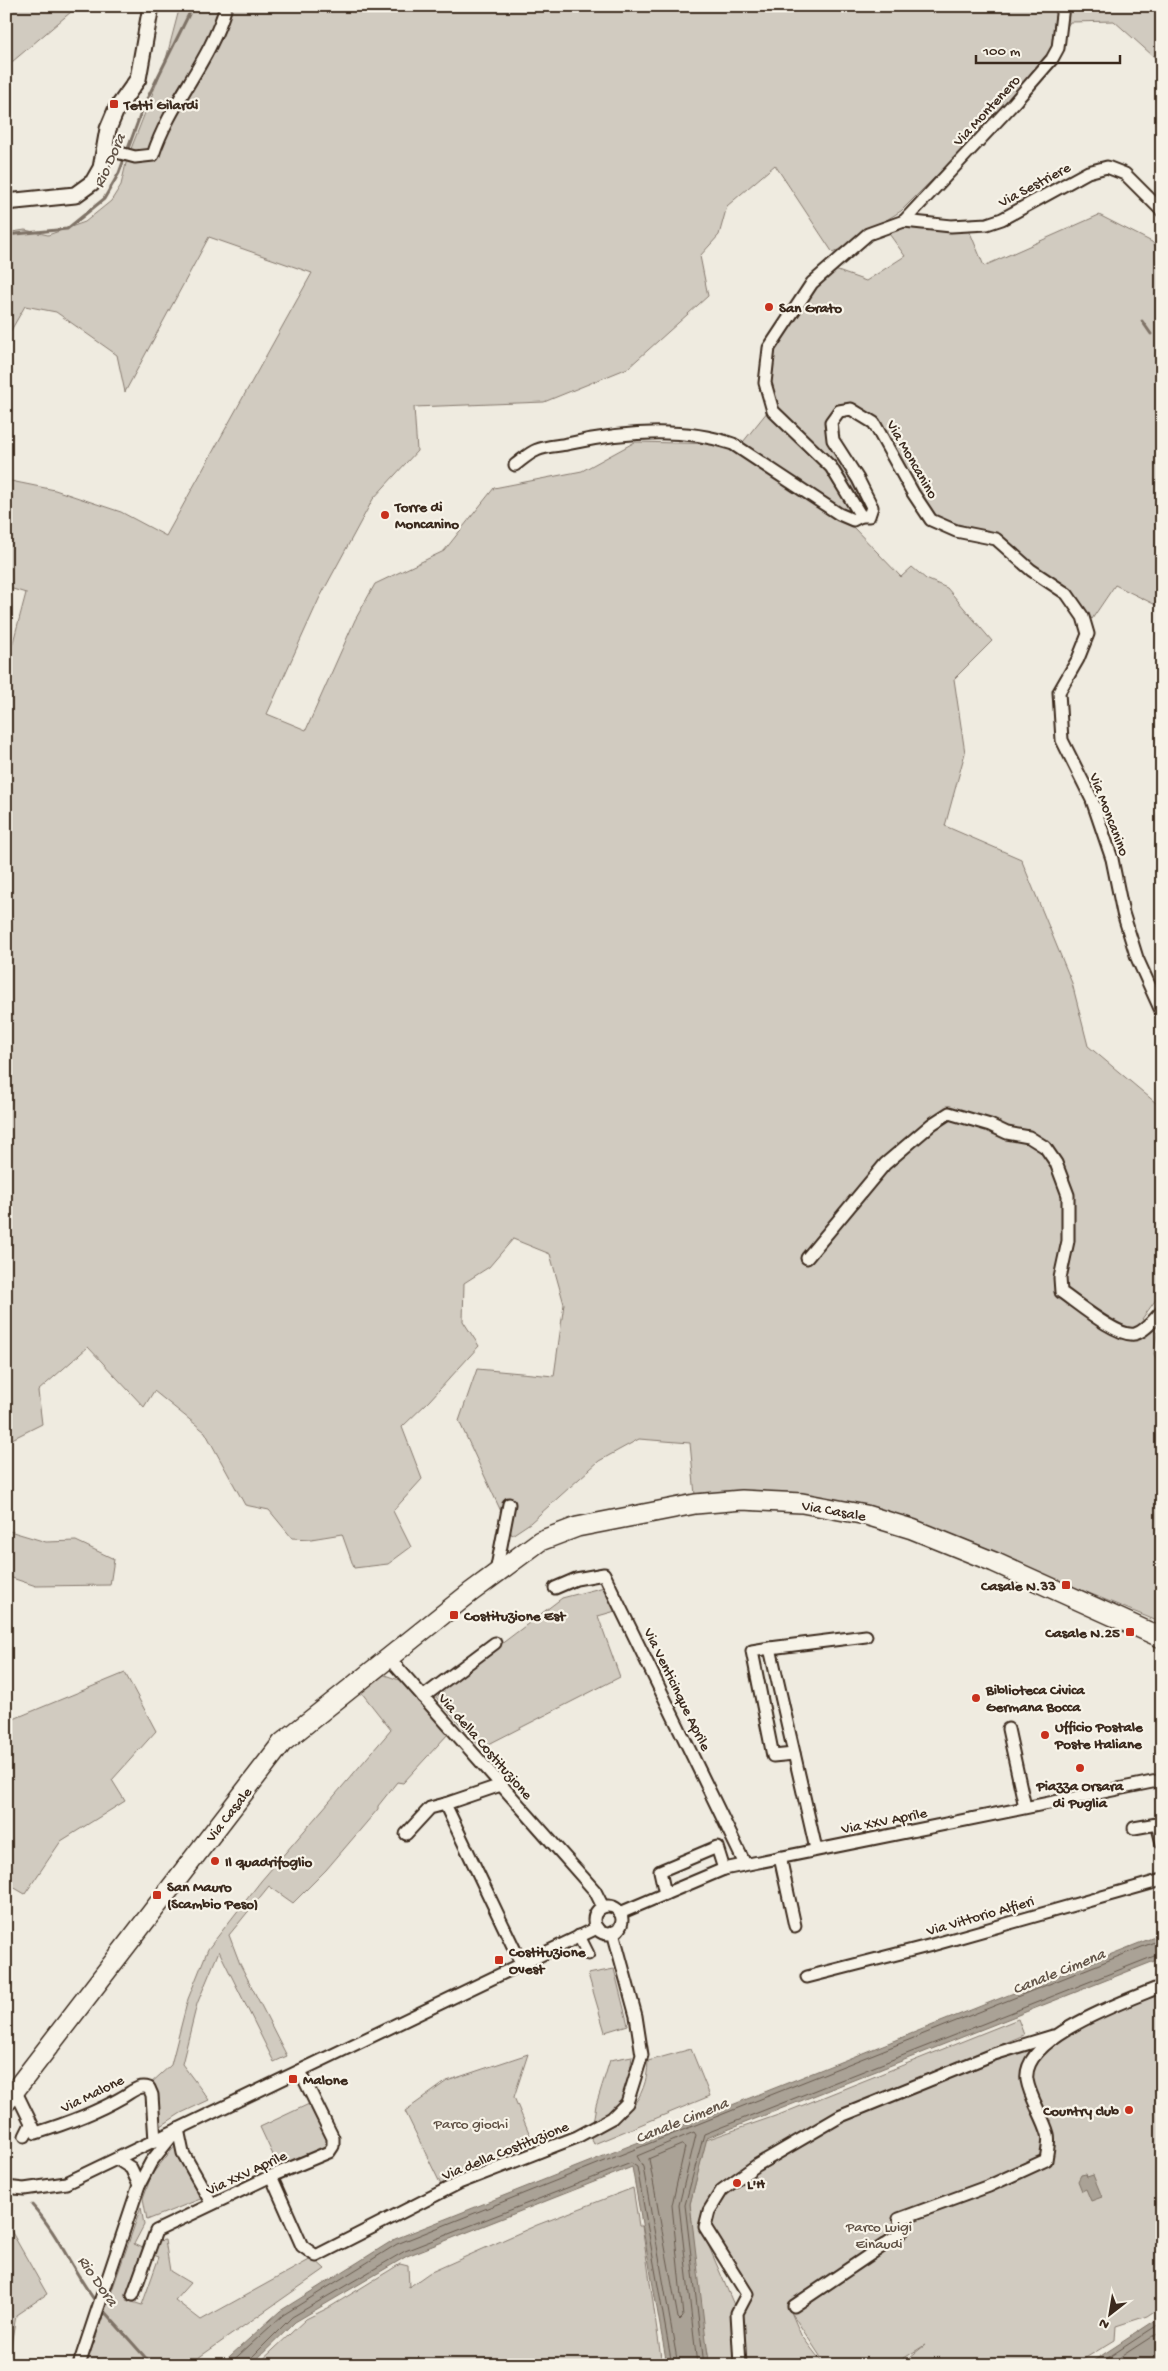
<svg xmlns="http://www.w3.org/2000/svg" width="1168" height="2371" viewBox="0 0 1168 2371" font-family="'Gochi Hand',sans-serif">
  <rect width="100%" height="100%" fill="#efebe0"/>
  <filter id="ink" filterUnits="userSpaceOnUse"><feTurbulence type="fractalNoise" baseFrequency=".02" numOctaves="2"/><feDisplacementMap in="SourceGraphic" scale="10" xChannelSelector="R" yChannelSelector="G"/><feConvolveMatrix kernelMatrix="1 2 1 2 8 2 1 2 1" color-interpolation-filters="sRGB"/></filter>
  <g filter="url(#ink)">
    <g fill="#d1cbc0" stroke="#867a6f">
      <polygon points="6,6 78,6 6,67"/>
      <polygon points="180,6 1162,6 1162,64 1114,21 1070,22 1045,60 967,145 901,211 833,253 775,165 727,206 719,235 700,256 708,296 628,368 544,402 414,407 417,451 373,499 319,599 267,714 306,730 355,620 375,584 444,551 494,488 582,471 635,442 720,444 854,528 901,577 912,567 926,579 947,588 992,641 954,679 965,753 945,826 1021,859 1072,983 1088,1046 1162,1108 1162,1291 1142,1319 1157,1333 1154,1354 1162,1370 1162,1623 925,1526 695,1495 690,1443 639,1439 599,1461 530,1523 512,1535 459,1421 477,1369 554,1376 564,1304 550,1254 513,1239 489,1267 464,1283 463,1321 479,1346 429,1401 402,1427 422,1479 393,1511 411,1547 388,1564 354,1568 342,1534 311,1539 292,1538 269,1510 245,1505 205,1432 154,1391 144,1407 88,1347 38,1391 42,1424 6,1442 6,669 26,593 6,587 6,480 55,490 121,512 166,536 312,273 209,237 125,392 117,355 56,312 25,306 6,339 6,233 25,230 48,235 85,222 111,201 121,185 127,159 166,59"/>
      <polygon points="1099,215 1152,242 1162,254 1162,608 1115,585 1092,619 1069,592 997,536 933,516 877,420 838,408 830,440 861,501 843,513 743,442 776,401 770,382 772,350 815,285 835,270 866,281 905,256 887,231 904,225 969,230 984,266"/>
      <polygon points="6,1530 46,1542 76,1541 114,1559 110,1585 36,1586 6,1576"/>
      <polygon points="604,1587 619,1610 598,1616 620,1677 481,1748 434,1695 562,1598"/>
      <polygon points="125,1673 156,1731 112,1780 125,1801 61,1841 25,1894 6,1883 6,1725 16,1718"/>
      <polygon points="382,1674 399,1680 449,1733 403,1783 397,1782 378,1806 378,1809 326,1870 293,1903 269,1886 229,1935 240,1964 287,2056 274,2062 219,1951 197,2004 182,2064 209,2100 181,2113 158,2128 150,2084 171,2065 188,1999 208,1949 261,1881 391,1730 361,1692"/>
      <polygon points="614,1969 628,2025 605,2032 588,1974"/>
      <polygon points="1162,1990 1162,2306 1147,2316 1116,2326 1115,2340 1074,2365 900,2365 925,2345 893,2365 826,2365 791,2312 801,2335 824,2365 743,2365 740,2313 750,2297 708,2227 715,2205 731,2186 825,2130 911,2092 1026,2050"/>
      <polygon points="1018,2019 1024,2035 821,2120 720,2183 704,2207 701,2228 734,2305 737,2365 710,2365 701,2316 690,2204 706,2140 781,2114"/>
      <path d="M691 2049 710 2096 594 2144 590 2136C624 2119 647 2102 648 2061Z"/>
      <polygon points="528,2054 514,2097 535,2147 441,2185 405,2111 447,2081"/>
      <path d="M632 2056C628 2090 626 2105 593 2123L596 2105 610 2060Z"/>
      <polygon points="309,2104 328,2140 324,2150 280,2170 260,2127"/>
      <polygon points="176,2145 203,2198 147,2220 143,2198 152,2174"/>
      <polygon points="633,2188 639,2226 642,2226 662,2365 257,2365 306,2319 330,2307 400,2264 408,2266 409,2287 429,2273 537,2225"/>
      <polygon points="141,2207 144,2225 134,2244 143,2248 144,2251 126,2300 142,2305 159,2257 151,2254 158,2241 165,2240 170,2271 190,2283 175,2300 201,2320 313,2258 325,2269 188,2365 86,2365"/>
      <polygon points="6,2222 47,2294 16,2315 9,2357 6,2354"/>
    </g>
    <g fill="#aaa296" stroke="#7e7266">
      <polygon points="1162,1934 1162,1958 707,2138 690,2204 709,2365 667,2365 632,2167 407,2256 295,2322 251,2365 220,2365 280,2311 395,2239"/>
      <polygon points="1086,2174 1087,2177 1093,2175 1102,2197 1091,2201 1086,2189 1082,2191 1078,2181 1081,2175"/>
      <polygon points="1162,2316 1162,2365 1087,2365"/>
    </g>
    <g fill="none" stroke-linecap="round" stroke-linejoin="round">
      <g stroke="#675a4e" stroke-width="1">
        <polygon points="682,2145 685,2147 672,2205 683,2317 680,2320 678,2318 649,2159"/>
        <polyline points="228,2365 283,2315 397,2244 1162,1939"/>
        <polyline points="248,2365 250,2359 292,2317 405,2251 631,2163 637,2167 672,2365"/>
        <polyline points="678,2365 643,2167 637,2156 694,2132 696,2135 679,2205 697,2365"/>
        <polyline points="704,2365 685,2205 704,2134 1162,1953"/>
        <polyline points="1097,2365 1162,2322"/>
        <polyline points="1108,2365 1162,2330"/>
      </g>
      <g stroke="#7e7266" stroke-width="3">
        <polyline points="6,235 67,229 104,199 119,173 144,105 193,6"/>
        <polyline points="1142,321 1151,334"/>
        <path d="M32 2205C59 2235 72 2270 96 2302"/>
        <polyline points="102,2309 152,2365"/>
      </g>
      <defs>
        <g id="minor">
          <path d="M105 149 135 157 153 155C170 102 211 61 226 6"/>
          <polyline points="1162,211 1125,174 1107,167 1088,172 1002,219 987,224 951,226 904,221 868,234 812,283 769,348 765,383 773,411 831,467 861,516 869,516 872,507 858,479 833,440 831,422 839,411 851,409 874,423 913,493 931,520 956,531 996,539 1031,570 1067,594 1083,617 1088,634 1078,659 1059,692 1062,740 1092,800 1112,859 1123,913 1137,958 1162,1013"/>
          <polyline points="904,221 1013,104 1052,59 1058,48 1063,6"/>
          <path d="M515 465C522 460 529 453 537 450 546 446 558 446 567 444 621 432 680 426 733 444L839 514 853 520 861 516"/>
          <path d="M807 1258 885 1164 932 1124 949 1113 990 1125 1007 1133 1029 1137 1045 1147 1056 1163 1068 1195V1241L1060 1278 1061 1292C1076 1302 1118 1338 1135 1334 1146 1331 1154 1319 1162 1311"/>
          <polyline points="496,1572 509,1504"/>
          <polyline points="555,1588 576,1579 604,1574 745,1864"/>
          <polyline points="770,1648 752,1651 773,1756 794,1754"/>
          <polyline points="389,1658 595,1891 603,1907"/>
          <polyline points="423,1697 495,1643"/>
          <polyline points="1008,1729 1025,1807"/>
          <polyline points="501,1785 445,1804 521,1963"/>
          <polyline points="1134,1828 1157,1824 1162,1843"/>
          <polyline points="406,1834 430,1808 445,1804"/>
          <polyline points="816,1849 770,1648 866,1636"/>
          <polyline points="780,1857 795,1926"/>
          <polyline points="665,1894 660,1871 717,1847 724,1869"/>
          <circle cx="608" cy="1920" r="14"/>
          <polyline points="620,1913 724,1869 1162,1780"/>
          <polyline points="579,1936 588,1954"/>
          <polyline points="807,1977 932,1945 1162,1880"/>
          <path d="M15 2090 36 2133C65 2124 95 2113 121 2098 131 2093 138 2084 149 2088L152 2095 155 2141"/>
          <polyline points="178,2129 183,2153 209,2199"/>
          <polyline points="25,2136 31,2124"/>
          <polyline points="117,2159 131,2168 139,2185"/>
          <polyline points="271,2176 302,2246 316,2256 459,2183 577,2137 612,2118 627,2103 642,2055 636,2016 613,1932"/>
          <polyline points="6,2187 24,2189 66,2183 597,1928"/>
          <polyline points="133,2295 156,2231 269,2177 329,2152 333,2146 333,2138 300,2071"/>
          <path d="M794 2306 896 2237 902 2231 899 2219 989 2186 1046 2160C1047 2152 1050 2141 1048 2134 1043 2116 1030 2098 1027 2080 1021 2036 1129 2000 1162 1986"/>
          <polyline points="79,2365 139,2185 151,2162 175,2132"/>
          <polyline points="740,2365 737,2313 747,2294 705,2227 709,2211 722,2190 757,2165 841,2116 994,2054 1053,2036"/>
        </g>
        <polyline id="tertiary" points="6,202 75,195 93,182 101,168 108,129 116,110 138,79 151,6"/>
        <polyline id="primary" points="6,2102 282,1743 471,1592 540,1541 577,1527 695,1504 742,1500 802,1503 866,1515 912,1529 994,1562 1162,1638"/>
      </defs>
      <use href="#minor" stroke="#3b2a1e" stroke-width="15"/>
      <use href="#tertiary" stroke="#3b2a1e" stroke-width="19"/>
      <use href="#primary" stroke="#3b2a1e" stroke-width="22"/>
      <use href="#minor" stroke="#f7f3e8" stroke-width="11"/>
      <use href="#tertiary" stroke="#f7f3e8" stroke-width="15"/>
      <use href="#primary" stroke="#f7f3e8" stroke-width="19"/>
    </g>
  </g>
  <g fill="#c8321e" stroke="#f7f3e8" stroke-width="2">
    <rect x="109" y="99" width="10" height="10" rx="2.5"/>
    <circle cx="769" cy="307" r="5"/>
    <circle cx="385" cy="515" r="5"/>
    <rect x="1061" y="1580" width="10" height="10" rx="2.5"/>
    <rect x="449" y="1610" width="10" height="10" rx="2.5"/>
    <rect x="1125" y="1627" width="10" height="10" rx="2.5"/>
    <circle cx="976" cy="1698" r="5"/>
    <circle cx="1045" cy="1735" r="5"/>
    <circle cx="1080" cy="1768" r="5"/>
    <circle cx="215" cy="1861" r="5"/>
    <rect x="152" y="1890" width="10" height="10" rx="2.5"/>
    <rect x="494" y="1955" width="10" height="10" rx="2.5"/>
    <rect x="288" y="2074" width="10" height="10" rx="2.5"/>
    <circle cx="1129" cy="2110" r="5"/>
    <circle cx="737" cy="2183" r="5"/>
  </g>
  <g text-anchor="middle" stroke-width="4.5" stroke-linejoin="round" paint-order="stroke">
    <g font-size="15" font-weight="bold" fill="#3b2a1e" stroke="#f7f3e8" text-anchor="start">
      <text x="124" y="109">Tetti Gilardi</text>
      <text x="779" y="312">San Grato</text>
      <text x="395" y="511">Torre di<tspan x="395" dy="17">Moncanino</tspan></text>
      <text x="1056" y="1590" text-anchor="end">Casale N.33</text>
      <text x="464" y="1620">Costituzione Est</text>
      <text x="1120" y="1637" text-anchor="end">Casale N.25</text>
      <text x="986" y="1694">Biblioteca Civica<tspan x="986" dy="17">Germana Bocca</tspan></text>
      <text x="1055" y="1731">Ufficio Postale<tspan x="1055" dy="17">Poste Italiane</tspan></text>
      <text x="1080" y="1790" text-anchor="middle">Piazza Orsara<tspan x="1080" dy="17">di Puglia</tspan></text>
      <text x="225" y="1866">Il quadrifoglio</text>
      <text x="167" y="1891">San Mauro<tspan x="167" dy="17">(Scambio Peso)</tspan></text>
      <text x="509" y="1956">Costituzione<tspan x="509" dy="17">Ovest</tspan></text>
      <text x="303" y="2084">Malone</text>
      <text x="1119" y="2115" text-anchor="end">Country club</text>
      <text x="747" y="2188">L'H</text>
    </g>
    <g font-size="15" fill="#3b2a1e" stroke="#f7f3e8">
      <text transform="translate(986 110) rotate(-47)" y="5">Via Montenero</text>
      <text transform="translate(1034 184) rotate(-28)" y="5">Via Sestriere</text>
      <text transform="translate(913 459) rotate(60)" y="5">Via Moncanino</text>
      <text transform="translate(1110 814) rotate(69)" y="5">Via Moncanino</text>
      <text transform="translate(834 1510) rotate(10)" y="5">Via Casale</text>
      <text transform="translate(678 1689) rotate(64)" y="5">Via Venticinque Aprile</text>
      <text transform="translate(486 1746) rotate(49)" y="5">Via della Costituzione</text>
      <text transform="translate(228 1814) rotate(-52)" y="5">Via Casale</text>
      <text transform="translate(884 1820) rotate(-11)" y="5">Via XXV Aprile</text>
      <text transform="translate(980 1915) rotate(-16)" y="5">Via Vittorio Alfieri</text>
      <text transform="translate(92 2093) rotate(-26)" y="5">Via Malone</text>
      <text transform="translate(505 2150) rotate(-22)" y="5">Via della Costituzione</text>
      <text transform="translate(246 2172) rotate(-25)" y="5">Via XXV Aprile</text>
    </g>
    <g font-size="15" fill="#605246" stroke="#f7f3e8">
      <text x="471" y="2128">Parco giochi</text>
      <text x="879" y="2231">Parco Luigi<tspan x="879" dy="17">Einaudi</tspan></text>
    </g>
    <g font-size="16" font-style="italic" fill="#625448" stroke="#f7f3e8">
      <text transform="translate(108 160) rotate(-66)" y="6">Rio Dora</text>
      <text transform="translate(1058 1970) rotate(-22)" y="6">Canale Cimena</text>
      <text transform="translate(681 2119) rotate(-22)" y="6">Canale Cimena</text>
      <text transform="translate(99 2280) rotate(55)" y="6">Rio Dora</text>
    </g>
  </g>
  <rect width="1168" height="2371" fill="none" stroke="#f7f3e8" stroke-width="25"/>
  <rect x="12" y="12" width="1143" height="2346" fill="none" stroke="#3b2a1e" stroke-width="2" filter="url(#ink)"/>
  <g transform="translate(1110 2314) rotate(211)" stroke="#f7f3e8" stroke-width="4" paint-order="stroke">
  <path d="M0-4L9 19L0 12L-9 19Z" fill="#3b2a1e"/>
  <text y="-8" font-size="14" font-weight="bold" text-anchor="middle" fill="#3b2a1e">N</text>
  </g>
  <path d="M976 55v8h144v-8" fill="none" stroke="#3b2a1e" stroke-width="2.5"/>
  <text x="983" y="55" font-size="15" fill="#3b2a1e" stroke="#f7f3e8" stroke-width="4" paint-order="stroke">100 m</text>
</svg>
